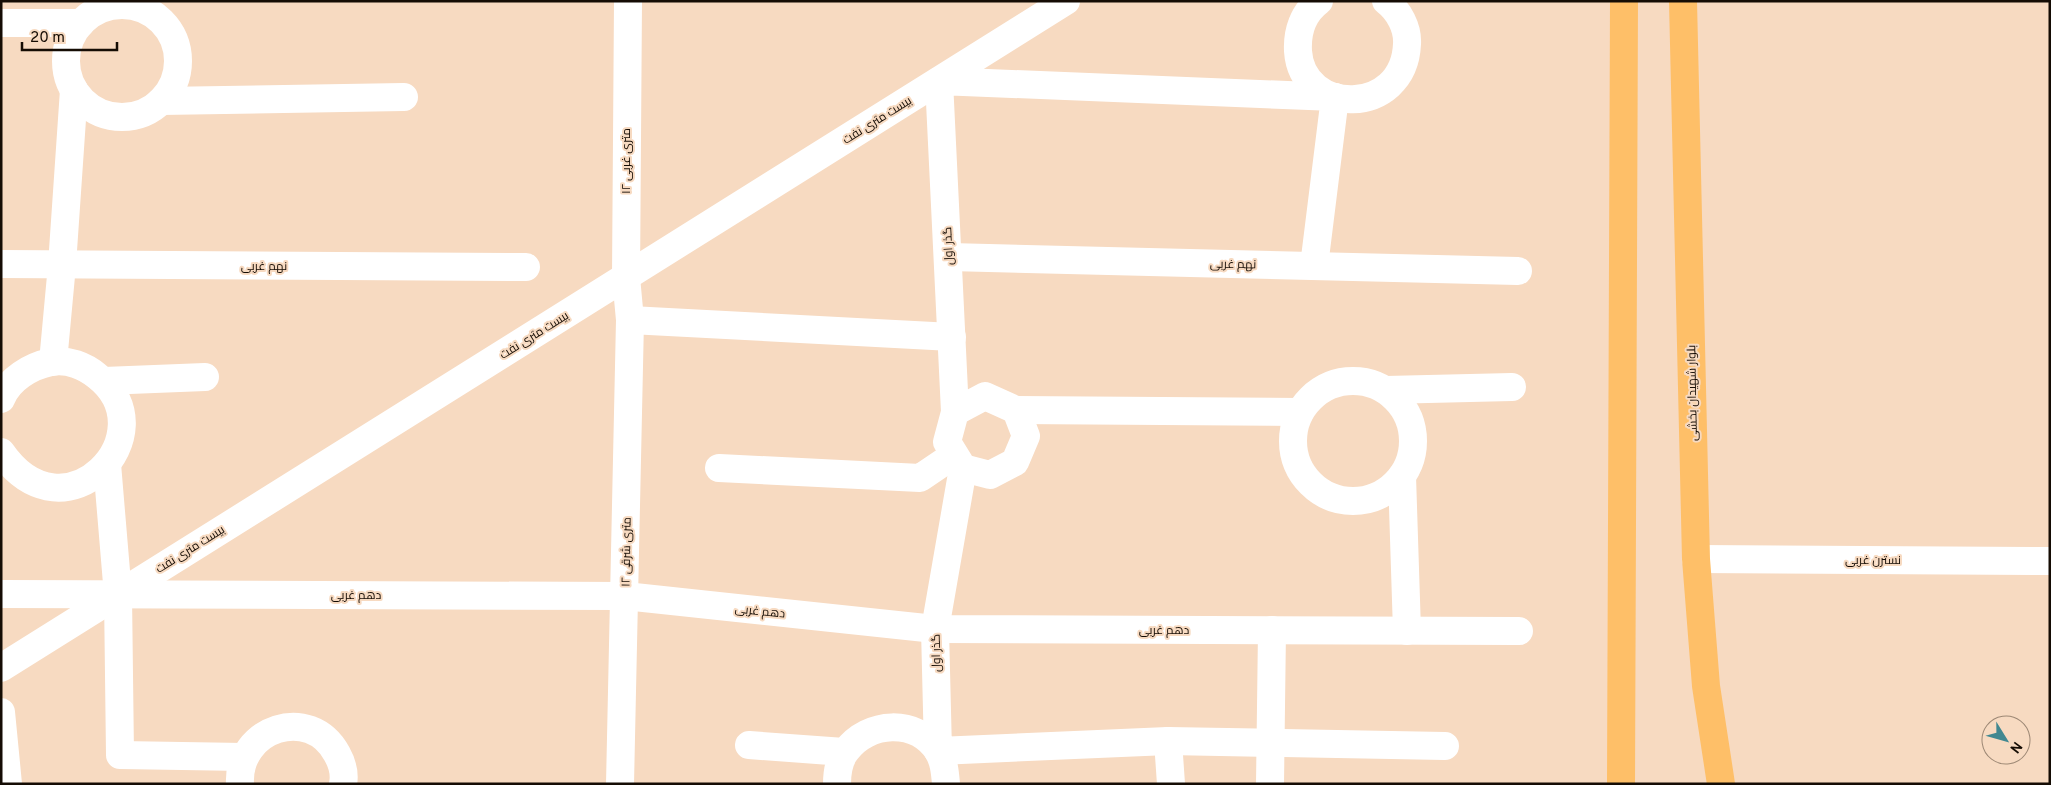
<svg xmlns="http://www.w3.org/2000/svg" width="2051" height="785" viewBox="0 0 2051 785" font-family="Overpass,Cairo,sans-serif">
  <rect width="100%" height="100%" fill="#f7dac1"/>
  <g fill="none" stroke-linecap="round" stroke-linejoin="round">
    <g stroke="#fff" stroke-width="28">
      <path d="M1319 1C1303 13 1297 32 1298 51 1302 116 1404 117 1407 44 1408 28 1399 11 1386 1"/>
      <circle cx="122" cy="61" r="56"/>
      <polyline points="1,23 81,23"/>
      <polyline points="161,101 404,97"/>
      <polyline points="949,257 1518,271"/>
      <polyline points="1,264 526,267"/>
      <polyline points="630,320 952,337"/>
      <polyline points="53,362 62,265 74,90"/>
      <circle cx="1353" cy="441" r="60"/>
      <polyline points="104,381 205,377"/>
      <polyline points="1386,390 1512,387"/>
      <path d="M1 399C9 379 31 366 51 362 68 359 85 366 97 376 170 433 65 545 1 452"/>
      <polyline points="1016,410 1300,412"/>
      <polyline points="955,412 985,396 1016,410 1026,436 1015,462 990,475 963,468 947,442 955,412 939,81 1335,97 1314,266"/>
      <polyline points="107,464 118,595 120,755 244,757"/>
      <polyline points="719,468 920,478 954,455"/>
      <polyline points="963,468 935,629 938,751 1168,741 1445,746"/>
      <polyline points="1402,476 1407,631"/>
      <polyline points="1696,559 2050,561"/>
      <polyline points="1,594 625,596 935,629 1519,631"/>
      <polyline points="1,668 1066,1"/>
      <polyline points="1,712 8,784"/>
      <polyline points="1168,741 1171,784"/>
      <polyline points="749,745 844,752"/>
      <path d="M240 784C237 728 310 704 337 754 342 763 345 774 343 784"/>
      <polyline points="620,784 630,320 626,277 628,1"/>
      <path d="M837 784C837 772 839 760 846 751 868 721 916 718 938 751 944 761 945 772 946 784"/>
      <polyline points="1270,784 1272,630"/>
    </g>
    <g stroke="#febf68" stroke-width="28">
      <polyline points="1683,1 1696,559 1706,686 1721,784"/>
      <polyline points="1621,784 1624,1"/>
    </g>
  </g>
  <g text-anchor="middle" stroke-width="4" stroke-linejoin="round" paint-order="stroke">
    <g font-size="12" fill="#150c04" stroke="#f7dac1">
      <text transform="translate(877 120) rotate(-32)" y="4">بیست متری نفت</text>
      <text transform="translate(626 161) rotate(-90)" y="4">۱۲ متری غربی</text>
      <text transform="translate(948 246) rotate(-93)" y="4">گذر اول</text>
      <text transform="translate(1233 264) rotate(1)" y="4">نهم غربی</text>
      <text x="264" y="270">نهم غربی</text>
      <text transform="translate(534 335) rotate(-32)" y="4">بیست متری نفت</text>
      <text transform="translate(1692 393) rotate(-91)" y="4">بلوار شهیدان بخشی</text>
      <text transform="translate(190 549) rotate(-32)" y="4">بیست متری نفت</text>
      <text transform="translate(626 552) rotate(-89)" y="4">۱۲ متری شرقی</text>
      <text x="1873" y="564">نسترن غربی</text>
      <text x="356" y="599">دهم غربی</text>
      <text transform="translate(760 611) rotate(6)" y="4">دهم غربی</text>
      <text x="1164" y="634">دهم غربی</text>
      <text transform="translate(936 653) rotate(-91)" y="4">گذر اول</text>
    </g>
  </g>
  <rect width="2051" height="785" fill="none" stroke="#150c04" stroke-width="5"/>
  <g transform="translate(2006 740) rotate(127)"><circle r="24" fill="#f7dac1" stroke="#9d8875"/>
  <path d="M0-4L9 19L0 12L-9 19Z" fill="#418891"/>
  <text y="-8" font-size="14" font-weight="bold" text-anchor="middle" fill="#150c04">N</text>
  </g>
  <path d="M22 42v8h95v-8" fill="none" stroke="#150c04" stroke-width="2.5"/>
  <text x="30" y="42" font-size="15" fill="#150c04" stroke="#f7dac1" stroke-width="4" paint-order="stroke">20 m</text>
</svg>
